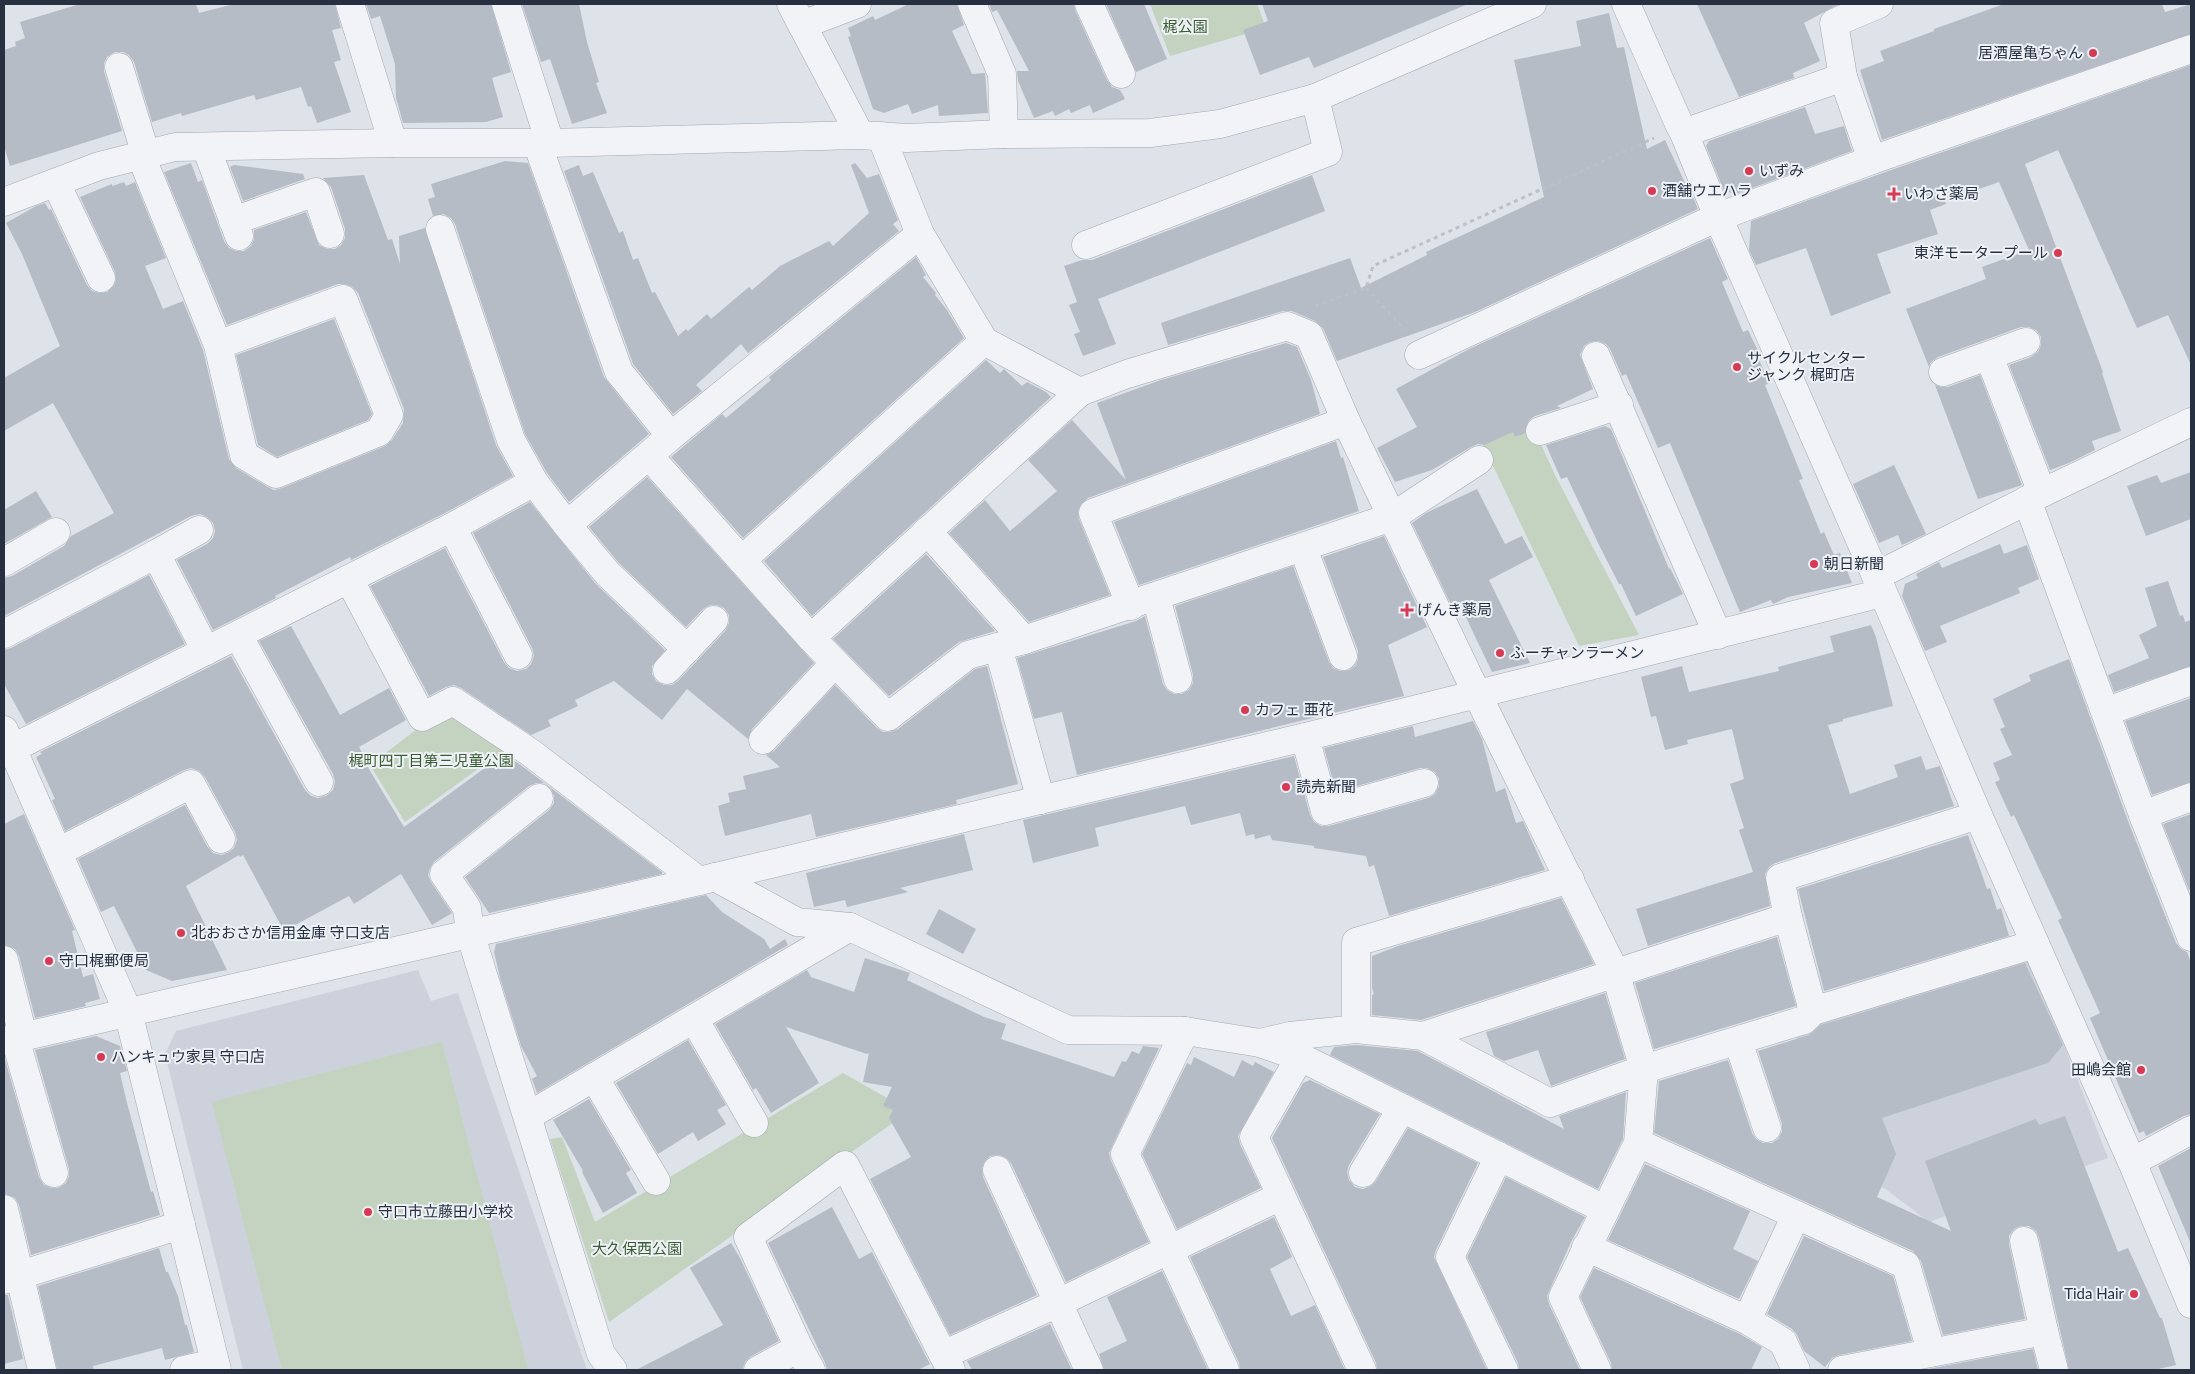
<svg xmlns="http://www.w3.org/2000/svg" width="2195" height="1374" viewBox="0 0 2195 1374" font-family="Lato,'Noto Sans JP',sans-serif">
  <rect width="100%" height="100%" fill="#dee2e9"/>
  <g fill="#ccd1db">
    <polygon points="2027,956 2066,1050 2108,1158 1929,1222 1887,1190 1828,1158 1795,1040 1807,1025"/>
    <polygon points="418,970 431,1001 458,993 587,1370 243,1370 165,1054 176,1031"/>
  </g>
  <g fill="#c4d3bf">
    <polygon points="1150,4 1257,4 1266,28 1170,56"/>
    <polygon points="1514,386 1556,477 1639,635 1579,646 1465,407"/>
    <polygon points="449,710 508,747 405,822 370,765 417,729"/>
    <polygon points="442,1042 528,1370 282,1370 212,1102"/>
    <polygon points="843,1073 910,1111 609,1322 550,1139 562,1137 595,1222"/>
  </g>
  <g fill="#b5bcc6">
    <polygon points="80,4 196,4 199,13 234,4 335,4 341,28 332,30 341,60 334,62 351,112 317,123 311,106 308,107 301,87 256,100 254,95 182,116 181,113 152,122 134,62 129,55 123,52 115,52 107,57 104,63 104,71 122,131 10,166 4,146 4,50 16,46 15,42 25,38 20,22"/>
    <polygon points="366,4 491,4 511,72 492,78 503,117 486,122 403,123 396,98 395,64 380,16 371,19"/>
    <polygon points="522,4 579,4 587,42 599,82 596,83 607,113 572,124 550,59 541,62"/>
    <polygon points="909,4 957,4 964,25 952,31 972,74 985,73 988,113 939,116 938,105 912,114 908,104 884,113 873,109 848,37 851,36 848,28 873,16 875,20"/>
    <polygon points="989,4 1074,4 1075,10 1107,80 1112,87 1120,90 1125,99 1093,113 1090,105 1071,113 1069,109 1055,116 1053,111 1034,118 1018,81 1017,71 1029,71 997,10 992,12"/>
    <polygon points="1106,4 1144,4 1167,59 1136,72"/>
    <polygon points="1262,4 1468,4 1314,68 1309,57 1260,75 1243,30 1268,21"/>
    <polygon points="1697,4 1839,4 1804,23 1820,61 1793,73 1794,78 1739,97"/>
    <polygon points="2004,4 2162,4 2165,12 2191,4 2191,34 1882,140 1860,70 1884,61 1880,51 1934,31 1934,29"/>
    <polygon points="1609,13 1617,48 1624,47 1647,149 1665,140 1686,185 1687,183 1698,209 1475,312 1337,361 1323,328 1315,321 1292,311 1283,311 1168,345 1161,323 1350,258 1361,288 1427,255 1426,252 1544,197 1514,60 1581,46 1576,21"/>
    <polygon points="2191,65 2191,365 2168,315 2137,328 2058,150 2025,164 2103,372 2102,373 2121,431 2092,441 2095,450 2069,463 2050,470 2009,365 2031,357 2038,352 2041,345 2041,337 2036,330 2029,327 2021,327 1938,357 1931,362 1929,367 1906,309 1986,279 1982,267 2029,250 1999,182 1945,201 1946,204 1930,210 1938,234 1877,254 1891,293 1831,316 1806,248 1756,265 1749,250 1751,221 1877,175"/>
    <polygon points="1805,107 1815,134 1844,126 1852,151 1736,194 1724,191 1706,146 1709,141"/>
    <polygon points="505,161 528,163 604,377 649,434 569,502 547,473 525,434 455,224 451,218 444,214 433,216 428,199 435,197 431,184"/>
    <polygon points="191,163 198,182 202,180 224,241 229,248 236,251 244,251 251,246 254,239 254,230 306,212 319,245 327,249 335,249 341,245 345,238 345,229 331,187 323,178 364,175 388,240 392,239 400,264 399,236 425,228 496,445 513,476 445,513 351,560 350,557 275,596 276,598 213,630 177,560 207,544 213,538 215,531 213,523 207,517 200,514 191,516 4,616 4,578 12,576 64,546 71,536 114,513 53,403 4,431 4,378 60,346 22,254 6,223 36,206 45,203 49,210 51,209 87,285 92,291 99,293 107,292 114,286 116,280 115,272 80,197 112,184 112,186 124,182 126,186 135,182 166,258 145,266 163,309 183,301 203,350 229,459 236,468 268,487 274,490 282,488 385,446 392,440 403,423 404,409 358,293 352,287 345,284 338,284 227,325 164,172"/>
    <polygon points="855,163 867,178 879,174 898,220 893,224 899,231 748,353 741,344 696,385 702,391 673,414 633,364 564,171 579,165 583,176 593,172 619,233 623,231 633,260 638,258 652,293 655,292 678,336 686,329 688,331 707,314 711,319 749,287 752,290 780,266 829,241 833,246 869,213 851,165"/>
    <polygon points="234,165 303,174 305,179 243,201 230,167"/>
    <polygon points="1312,175 1325,211 1098,299 1116,344 1083,356 1074,334 1080,332 1069,305 1077,302 1064,266 1082,260 1092,260"/>
    <polygon points="1710,238 1728,279 1722,282 1743,332 1748,330 1761,357 1758,358 1770,383 1765,385 1803,479 1799,480 1821,534 1824,532 1834,555 1840,553 1852,583 1788,597 1773,604 1771,600 1740,612 1670,443 1658,448 1626,374 1622,376 1610,349 1606,344 1598,341 1590,342 1584,346 1580,355 1593,389 1557,406 1561,408 1535,416 1528,421 1525,433 1515,437 1513,432 1484,445 1478,444 1471,447 1432,470 1395,482 1377,448 1417,427 1396,389 1469,349"/>
    <polygon points="916,257 926,275 923,277 936,293 935,295 947,310 964,338 743,538 671,457 722,414 726,418 771,380 769,377"/>
    <polygon points="334,319 372,414 368,420 277,457 258,445 236,355"/>
    <polygon points="1286,343 1297,347 1311,380 1320,414 1088,498 1081,504 1078,511 1079,519 1110,595 1029,622 949,533 985,500 1010,531 1057,491 1028,460 1072,420 1126,480 1097,403 1161,380"/>
    <polygon points="986,360 1000,373 1004,369 1022,386 1027,382 1046,392 1051,397 812,616 764,561"/>
    <polygon points="1980,375 2022,485 1978,499 1935,385 1941,387 1948,387"/>
    <polygon points="1605,426 1611,429 1669,569 1670,568 1683,594 1636,616 1621,584 1619,584 1599,545 1567,477 1561,479 1546,445"/>
    <polygon points="1336,441 1341,458 1343,457 1359,511 1139,585 1114,522"/>
    <polygon points="1894,465 1926,534 1902,545 1898,535 1879,543 1853,484"/>
    <polygon points="2191,472 2191,519 2146,536 2127,486 2157,475 2161,483"/>
    <polygon points="647,477 814,663 752,729 748,739 687,689 662,720 614,681 575,700 578,706 548,720 551,726 531,735 461,688 454,685 446,687 429,696 370,586 445,548 504,662 509,668 517,671 526,669 531,664 534,656 532,648 473,533 530,502 596,584 665,650 652,666 652,674 656,681 664,685 672,685 678,681 725,631 729,623 729,615 724,608 717,605 710,605 703,609 686,627 619,563 589,527"/>
    <polygon points="1477,489 1505,544 1522,536 1533,557 1489,580 1530,663 1492,672 1462,609 1455,613 1412,523 1426,513"/>
    <polygon points="36,491 52,517 4,544 4,510"/>
    <polygon points="1384,536 1427,627 1388,645 1404,696 1077,775 1062,712 1034,719 1017,658 1136,621 1145,616 1163,684 1167,690 1174,694 1182,694 1189,690 1193,683 1193,675 1175,606 1293,566 1329,662 1333,668 1340,671 1349,670 1355,666 1358,659 1358,651 1323,557"/>
    <polygon points="2000,544 2004,554 2027,545 2039,579 2018,588 2020,593 1940,626 1947,642 1925,651 1902,596 1905,584 1918,578 1916,574 1939,562 1942,568"/>
    <polygon points="926,554 995,631 959,642 889,696 833,639"/>
    <polygon points="149,575 185,644 26,724 4,684 4,650 11,648"/>
    <polygon points="2168,581 2180,616 2183,615 2185,622 2191,620 2191,666 2114,692 2108,675 2149,658 2139,635 2157,626 2145,588"/>
    <polygon points="1871,625 1876,637 1893,706 1843,719 1843,721 1828,725 1850,794 1898,777 1894,765 1921,756 1926,770 1940,766 1954,806 1775,863 1769,867 1765,874 1770,906 1648,946 1636,909 1753,872 1739,830 1744,828 1730,784 1744,779 1732,729 1687,740 1688,744 1665,750 1656,716 1651,717 1641,677 1682,666 1689,692 1779,671 1778,667 1834,652 1830,636"/>
    <polygon points="291,626 340,715 389,688 406,720 359,747 366,760 364,761 404,827 504,754 522,766 662,872 662,874 489,913 465,877 549,810 554,803 554,796 551,789 544,783 536,783 529,786 434,862 430,868 428,875 431,882 452,913 432,925 401,874 354,904 349,896 284,931 243,855 240,857 239,855 186,886 227,970 172,981 146,970 114,906 101,912 78,859 185,805 207,846 213,853 221,855 229,852 234,848 237,840 235,832 205,777 199,771 191,768 184,770 65,831 52,800 55,799 36,757 42,754 40,752 231,656 305,790 311,796 318,798 326,796 333,790 335,782 333,774 259,641"/>
    <polygon points="2069,659 2128,821 2176,943 2181,949 2187,952 2191,963 2191,1114 2184,1116 2146,1136 2144,1131 2139,1133 2090,1018 2100,1013 2058,920 2062,918 2014,815 2011,817 1995,782 2000,780 1993,763 2012,755 2000,729 2005,727 1993,699 2031,681 2029,675"/>
    <polygon points="987,666 1018,784 956,800 957,804 816,837 811,814 725,836 718,806 730,802 728,793 746,789 743,776 780,767 766,755 774,751 835,685 877,728 883,732 890,732 898,729 975,669"/>
    <polygon points="2191,698 2191,782 2152,795 2125,721"/>
    <polygon points="1473,721 1482,739 1496,792 1505,788 1516,823 1523,821 1545,870 1389,916 1374,865 1369,867 1366,856 1314,848 1314,846 1272,840 1270,835 1255,839 1254,834 1246,836 1240,813 1191,825 1185,806 1095,828 1099,846 1033,863 1023,820 1294,756 1310,815 1314,822 1321,826 1329,826 1428,798 1435,794 1439,786 1439,779 1435,772 1427,768 1420,768 1336,792 1324,748 1413,726 1415,737"/>
    <polygon points="24,814 75,930 72,931 83,977 93,974 100,999 85,1003 86,1006 35,1018 19,956 15,949 4,945 4,824"/>
    <polygon points="2191,814 2191,889 2189,890 2163,824"/>
    <polygon points="964,834 973,870 900,888 908,892 847,907 845,900 814,907 806,873"/>
    <polygon points="1968,835 1987,889 1990,888 1997,910 2001,908 2009,936 1824,991 1798,889"/>
    <polygon points="706,895 722,912 764,939 770,949 785,939 788,945 537,1093 532,1079 537,1076 521,1046 500,978 494,952 496,944"/>
    <polygon points="1561,898 1594,964 1421,1020 1372,1015 1372,995 1374,994 1372,987 1372,956 1398,946"/>
    <polygon points="939,909 976,929 963,954 926,934"/>
    <polygon points="1777,937 1796,1006 1654,1049 1635,983"/>
    <polygon points="865,958 910,973 907,980 984,1017 1006,1024 1001,1039 1114,1077 1122,1061 1126,1062 1132,1051 1139,1054 1143,1046 1159,1048 1109,1153 1111,1161 1149,1242 1066,1282 1011,1163 1006,1158 999,1155 990,1156 985,1161 982,1168 983,1177 1037,1295 950,1335 870,1179 911,1157 889,1118 893,1110 883,1106 892,1087 863,1082 869,1053 867,1054 786,1027 819,1083 771,1113 756,1088 753,1090 715,1024 807,970 811,977 854,992"/>
    <polygon points="2025,963 2063,1045 2048,1063 1882,1118 1896,1154 1877,1197 1951,1231 1925,1161 2036,1119 2039,1125 2065,1116 2118,1252 2128,1248 2160,1318 2162,1318 2176,1365 2154,1370 2069,1370 2039,1238 2036,1231 2029,1226 2021,1226 2014,1229 2009,1236 2009,1244 2025,1319 1943,1335 1921,1261 1913,1251 1654,1133 1659,1081 1728,1060 1752,1133 1756,1139 1763,1143 1772,1143 1778,1139 1782,1132 1782,1124 1758,1051 1809,1035 1821,1025"/>
    <polygon points="1605,993 1625,1059 1551,1086 1538,1050 1504,1061 1494,1056 1486,1032"/>
    <polygon points="96,1036 120,1046 127,1071 120,1073 126,1099 151,1192 153,1191 160,1215 31,1255 19,1205 15,1198 4,1194 4,1056 39,1177 44,1185 51,1188 58,1188 66,1183 69,1176 69,1169 35,1050"/>
    <polygon points="688,1040 726,1105 717,1110 726,1124 698,1141 693,1132 658,1154 616,1083"/>
    <polygon points="1356,1045 1418,1051 1564,1129 1559,1116 1626,1092 1623,1139 1598,1189 1330,1055 1334,1047"/>
    <polygon points="1194,1057 1234,1077 1242,1060 1253,1066 1255,1062 1274,1072 1238,1136 1240,1144 1261,1188 1177,1229 1142,1154 1187,1063 1191,1065"/>
    <polygon points="1310,1080 1380,1114 1349,1165 1347,1172 1349,1180 1355,1187 1363,1189 1371,1186 1376,1181 1408,1128 1478,1163 1436,1250 1434,1257 1487,1370 1377,1370 1376,1363 1272,1138 1303,1083"/>
    <polygon points="589,1099 631,1170 626,1173 637,1193 603,1213 582,1172 583,1171 553,1120"/>
    <polygon points="2191,1148 2191,1244 2158,1166"/>
    <polygon points="1645,1164 1750,1211 1733,1249 1758,1261 1739,1299 1608,1240"/>
    <polygon points="1506,1177 1585,1217 1572,1240 1547,1296 1549,1304 1580,1370 1519,1370 1518,1363 1467,1257"/>
    <polygon points="832,1207 859,1259 872,1252 930,1364 918,1370 827,1370 825,1363 768,1243"/>
    <polygon points="1274,1217 1292,1257 1270,1269 1291,1316 1315,1305 1345,1370 1240,1370 1239,1363 1190,1257"/>
    <polygon points="1804,1236 1893,1276 1912,1341 1839,1355 1832,1358 1825,1367 1804,1351 1797,1335 1792,1329 1767,1314"/>
    <polygon points="731,1243 740,1258 779,1341 750,1357 745,1362 742,1370 636,1370 723,1325 690,1268"/>
    <polygon points="159,1248 166,1272 168,1272 178,1296 185,1325 187,1325 194,1352 165,1360 162,1348 93,1366 94,1370 57,1370 38,1286"/>
    <polygon points="1594,1268 1740,1334 1762,1347 1751,1370 1612,1370 1611,1363 1580,1297"/>
    <polygon points="1162,1271 1208,1370 1104,1370 1099,1354 1127,1341 1107,1297"/>
    <polygon points="4,1295 8,1295 23,1359 4,1364"/>
    <polygon points="1050,1324 1072,1370 972,1370 967,1361"/>
    <polygon points="2033,1349 2038,1370 1928,1369"/>
  </g>
  <g fill="none" stroke-linecap="round" stroke-linejoin="round">
    <defs>
      <g id="minor">
        <polyline points="350,4 393,143"/>
        <polyline points="506,4 550,143"/>
        <polyline points="791,4 860,135"/>
        <polyline points="972,4 1002,74 1004,134"/>
        <polyline points="1089,4 1121,74"/>
        <polyline points="1626,4 1680,126 1684,133 1718,217 1876,576 1978,815 2132,1162 2191,1304"/>
        <polyline points="802,25 857,4"/>
        <polyline points="119,67 146,155"/>
        <polyline points="1843,77 1872,160 2191,49"/>
        <polyline points="1684,133 1843,77 1834,23 1879,4"/>
        <polyline points="881,136 920,234 984,341 1080,392"/>
        <polyline points="537,143 619,372 671,436"/>
        <polyline points="206,147 239,236"/>
        <polyline points="141,156 218,345 244,455 276,474 379,432 389,415 343,299 218,345"/>
        <polyline points="56,183 101,278"/>
        <polyline points="4,202 99,166 175,147 393,143 550,143 860,135 907,138 1004,134 1150,133 1220,124 1315,98 1532,4"/>
        <polyline points="233,221 316,192 330,234"/>
        <polyline points="440,229 511,440 534,482 567,525 671,436 920,234"/>
        <polyline points="1086,245 1328,152 1315,98"/>
        <polyline points="1419,355 1718,217 1872,160"/>
        <polyline points="1596,356 1718,635"/>
        <polyline points="1989,356 2042,493"/>
        <polyline points="1943,372 2026,342"/>
        <polyline points="1540,431 1619,405"/>
        <polyline points="649,456 811,638 1080,392 1127,374 1287,326 1309,335 1346,421 1477,694 1615,972 1644,1069 1638,1143 1563,1297 1597,1370"/>
        <polyline points="2027,500 2143,815 2191,937"/>
        <polyline points="567,525 608,574 687,649"/>
        <polyline points="452,527 518,655"/>
        <polyline points="927,531 1024,640 1392,517 1479,460"/>
        <polyline points="1303,548 1343,656"/>
        <polyline points="156,554 199,530"/>
        <polyline points="742,560 984,341"/>
        <polyline points="4,562 56,532"/>
        <polyline points="1876,576 2042,493 2191,422"/>
        <polyline points="349,579 422,717 453,701 531,753 699,881"/>
        <polyline points="1156,597 1178,679"/>
        <polyline points="1131,606 1093,513 1346,421"/>
        <polyline points="4,634 156,554 206,651"/>
        <polyline points="238,635 319,782"/>
        <polyline points="811,638 888,717 968,655 1024,640"/>
        <polyline points="998,647 1041,800"/>
        <polyline points="667,670 714,620"/>
        <polyline points="2105,712 2191,681"/>
        <polyline points="4,730 128,1012 217,1370"/>
        <polyline points="1305,737 1325,811 1424,783"/>
        <polyline points="763,740 835,663"/>
        <polyline points="13,748 452,527 534,482"/>
        <polyline points="539,798 444,874 467,908 470,933 601,1354 613,1370"/>
        <polyline points="2143,815 2191,797"/>
        <polyline points="58,852 191,784 221,839"/>
        <polyline points="715,877 797,922 850,927 1068,1030 1185,1031 1260,1043 1300,1057 1604,1209"/>
        <polyline points="1788,917 1813,1011"/>
        <polyline points="4,960 23,1036"/>
        <polyline points="694,1019 754,1123"/>
        <polyline points="1356,1029 1423,1036 1550,1103 1644,1069 1804,1020 1813,1011 2035,944"/>
        <polyline points="1185,1031 1125,1154 1225,1370"/>
        <polyline points="1423,1036 1788,917 1780,878 1978,815"/>
        <polyline points="15,1038 54,1173"/>
        <polyline points="4,1041 699,881 1305,737 1882,593"/>
        <polyline points="1738,1041 1767,1128"/>
        <polyline points="1260,1043 1290,1036 1356,1029 1356,942 1570,879"/>
        <polyline points="1300,1057 1254,1137 1362,1370"/>
        <polyline points="594,1077 656,1181"/>
        <polyline points="528,1116 850,927"/>
        <polyline points="1638,1143 1906,1265 1931,1351"/>
        <polyline points="1499,1156 1450,1257 1504,1370"/>
        <polyline points="2132,1162 2191,1130"/>
        <polyline points="997,1170 1089,1370"/>
        <polyline points="1363,1173 1402,1108"/>
        <polyline points="4,1209 42,1370"/>
        <polyline points="2024,1241 2044,1331"/>
        <polyline points="1586,1247 1747,1320 1783,1342 1796,1370"/>
        <polyline points="4,1280 181,1225"/>
        <polyline points="1747,1320 1796,1215"/>
        <polyline points="799,1348 811,1370"/>
        <polyline points="943,1355 1058,1303 1281,1196"/>
        <polyline points="184,1370 215,1363"/>
        <polyline points="758,1370 799,1348 748,1237 845,1165 951,1370"/>
        <polyline points="1842,1370 2044,1331 2054,1370"/>
      </g>
    </defs>
    <use href="#minor" stroke="#a3a9b3" stroke-width="29"/>
    <g stroke="#bcc0c8" stroke-width="3" stroke-dasharray="4 4" stroke-linecap="butt">
      <polyline points="1366,288 1405,330"/>
      <polyline points="1315,306 1366,288 1373,266 1654,138"/>
    </g>
    <use href="#minor" stroke="#f1f3f7" stroke-width="28"/>
  </g>
  <g fill="#d63a54" stroke="#eef1f6" stroke-width="2">
    <circle cx="2093" cy="53" r="5"/>
    <circle cx="1749" cy="171" r="5"/>
    <circle cx="1652" cy="191" r="5"/>
    <path d="M1891.5 186.5h5v5h5v5h-5v5h-5v-5h-5v-5h5z"/>
    <circle cx="2058" cy="253" r="5"/>
    <circle cx="1737" cy="367" r="5"/>
    <circle cx="1814" cy="564" r="5"/>
    <path d="M1404.5 602.5h5v5h5v5h-5v5h-5v-5h-5v-5h5z"/>
    <circle cx="1500" cy="653" r="5"/>
    <circle cx="1245" cy="710" r="5"/>
    <circle cx="1286" cy="787" r="5"/>
    <circle cx="181" cy="933" r="5"/>
    <circle cx="49" cy="961" r="5"/>
    <circle cx="101" cy="1057" r="5"/>
    <circle cx="2141" cy="1070" r="5"/>
    <circle cx="368" cy="1212" r="5"/>
    <circle cx="2134" cy="1294" r="5"/>
  </g>
  <g text-anchor="middle" stroke-width="4" stroke-linejoin="round" paint-order="stroke">
    <g font-size="15" fill="#3b5d33" stroke="#eef1f6">
      <text x="1185" y="32">梶公園</text>
      <text x="431" y="766">梶町四丁目第三児童公園</text>
      <text x="637" y="1254">大久保西公園</text>
    </g>
    <g font-size="15" fill="#263041" stroke="#eef1f6" text-anchor="start">
      <text x="2083" y="58" text-anchor="end">居酒屋亀ちゃん</text>
      <text x="1759" y="176">いずみ</text>
      <text x="1662" y="196">酒舗ウエハラ</text>
      <text x="1904" y="199">いわさ薬局</text>
      <text x="2048" y="258" text-anchor="end">東洋モータープール</text>
      <text x="1747" y="363">サイクルセンター<tspan x="1747" dy="17">ジャンク 梶町店</tspan></text>
      <text x="1824" y="569">朝日新聞</text>
      <text x="1417" y="615">げんき薬局</text>
      <text x="1510" y="658">ふーチャンラーメン</text>
      <text x="1255" y="715">カフェ 亜花</text>
      <text x="1296" y="792">読売新聞</text>
      <text x="191" y="938">北おおさか信用金庫 守口支店</text>
      <text x="59" y="966">守口梶郵便局</text>
      <text x="111" y="1062">ハンキュウ家具 守口店</text>
      <text x="2131" y="1075" text-anchor="end">田嶋会館</text>
      <text x="378" y="1217">守口市立藤田小学校</text>
      <text x="2124" y="1299" text-anchor="end">Tida Hair</text>
    </g>
  </g>
  <rect width="2195" height="1374" fill="none" stroke="#263041" stroke-width="10"/>
</svg>
